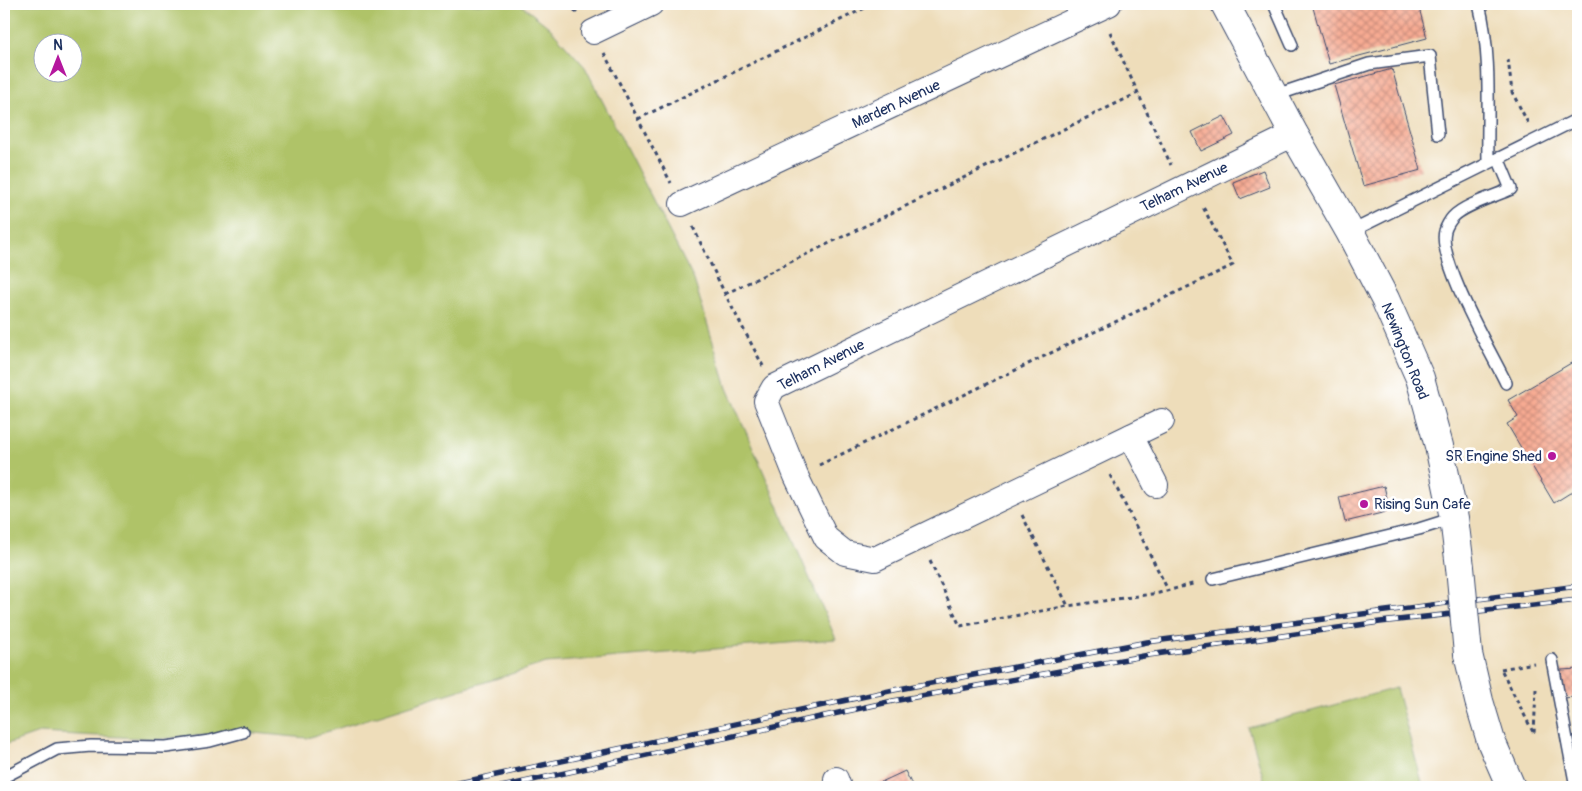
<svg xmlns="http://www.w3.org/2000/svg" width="1582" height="791" viewBox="0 0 1582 791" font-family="Pangolin,sans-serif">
  <defs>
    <pattern id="building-cross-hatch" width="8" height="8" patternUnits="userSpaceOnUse" patternTransform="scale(1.25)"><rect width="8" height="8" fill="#f7aa92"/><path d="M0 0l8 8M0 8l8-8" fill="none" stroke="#c78b7a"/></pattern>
  </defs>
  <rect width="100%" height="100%" fill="#fff"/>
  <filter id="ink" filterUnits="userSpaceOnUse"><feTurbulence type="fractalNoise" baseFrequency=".02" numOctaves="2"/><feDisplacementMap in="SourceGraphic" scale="10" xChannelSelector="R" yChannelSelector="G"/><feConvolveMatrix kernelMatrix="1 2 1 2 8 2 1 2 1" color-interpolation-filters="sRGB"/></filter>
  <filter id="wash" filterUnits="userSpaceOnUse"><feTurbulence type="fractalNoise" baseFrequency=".0096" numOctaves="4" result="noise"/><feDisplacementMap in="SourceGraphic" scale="20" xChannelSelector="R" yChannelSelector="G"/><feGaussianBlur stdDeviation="1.12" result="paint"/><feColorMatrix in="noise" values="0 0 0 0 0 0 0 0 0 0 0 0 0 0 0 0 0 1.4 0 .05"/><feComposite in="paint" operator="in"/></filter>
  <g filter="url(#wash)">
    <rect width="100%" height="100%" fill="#eeddba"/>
    <g fill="#afc367" stroke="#657962" fill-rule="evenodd">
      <path d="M4 4H520L550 28 585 67 694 280 727 388 836 639 546 663 307 738 243 732 160 739 39 733 4 745ZM42 42H72V72H42Z"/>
      <polygon points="1396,688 1423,786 1417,787 1266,787 1249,728"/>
    </g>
    <g id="blocks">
      <g fill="url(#building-cross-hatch)">
        <polygon points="1312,4 1418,4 1427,38 1329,64"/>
        <polygon points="1392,69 1421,170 1363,186 1334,85"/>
        <polygon points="1224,116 1234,135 1201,151 1192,132"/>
        <polygon points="1263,170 1270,187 1240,199 1233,182"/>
        <polygon points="1578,359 1578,488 1554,503 1507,424 1518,417 1508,400"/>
        <polygon points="1384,486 1390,511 1345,522 1339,497"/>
        <polygon points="1578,669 1578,729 1577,729 1573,697 1564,698 1561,670"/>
        <polygon points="905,771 913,787 876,787 875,785"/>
      </g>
    </g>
  </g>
  <g filter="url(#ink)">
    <use href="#blocks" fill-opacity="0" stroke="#3b496c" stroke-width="1"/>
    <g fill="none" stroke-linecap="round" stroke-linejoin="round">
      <defs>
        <g id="lane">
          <polyline points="1274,4 1292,45"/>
          <path d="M1479 4C1492 56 1487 110 1488 163"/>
          <polyline points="1273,96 1369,64 1430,56 1438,134"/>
          <path d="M1498 158 1511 189C1495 196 1464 205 1453 217 1450 220 1446 227 1445 231 1437 260 1492 354 1506 383"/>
          <polyline points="1350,232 1578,119"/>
          <polyline points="1213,579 1419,529 1454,518"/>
          <polyline points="1552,660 1576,787"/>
          <polyline points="4,777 57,749 91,746 166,747 210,741 243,732"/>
        </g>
        <g id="street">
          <polyline points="593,32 651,4"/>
          <polyline points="682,204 1109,4"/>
          <polyline points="1162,421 875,559 845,553 826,538 796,476 766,401 774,387 1294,134"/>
          <polyline points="1131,436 1156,485"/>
          <polyline points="836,779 839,787"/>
        </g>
        <g id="secondary">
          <polyline points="1225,4 1294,134 1350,232 1385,299 1420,378 1439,446 1454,518 1460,567"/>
          <polyline points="1468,654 1479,701 1491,741 1511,787"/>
        </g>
      </defs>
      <use href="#lane" stroke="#3b496c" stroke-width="14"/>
      <use href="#street" stroke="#3b496c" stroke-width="26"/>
      <use href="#secondary" stroke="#3b496c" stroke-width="30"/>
      <g stroke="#3b496c" stroke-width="3" stroke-dasharray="4 4" stroke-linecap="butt">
        <polyline points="569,4 577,13"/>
        <polyline points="1110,32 1171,165"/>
        <polyline points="604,53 671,183"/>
        <polyline points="1508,59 1512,92 1528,123"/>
        <polyline points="638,119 873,4"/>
        <polyline points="693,227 725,294 763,366"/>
        <polyline points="725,294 1138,93"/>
        <polyline points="819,465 1233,265 1202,205"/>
        <polyline points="1110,475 1168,590"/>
        <polyline points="1022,515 1068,606"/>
        <polyline points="930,561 960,626 1068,606 1159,593 1196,583"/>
        <polyline points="1501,669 1534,663"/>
        <polyline points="1502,671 1534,734 1536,689"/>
      </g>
      <use href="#lane" stroke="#fff" stroke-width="11"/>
      <use href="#street" stroke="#fff" stroke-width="24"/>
      <use href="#secondary" stroke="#fff" stroke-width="28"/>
      <defs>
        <g id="rail">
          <polyline points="440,787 894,690 1147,642 1578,586"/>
          <polyline points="501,787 893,701 1149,655 1380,622 1578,600"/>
        </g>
      </defs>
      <use href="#rail" stroke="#1b2f5e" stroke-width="5.5"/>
      <use href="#rail" stroke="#fff" stroke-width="4" stroke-dasharray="11" stroke-linecap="butt"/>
      <defs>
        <polyline id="secondary-bridge" points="1460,567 1468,654"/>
      </defs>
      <use href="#secondary-bridge" stroke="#3b496c" stroke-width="30" stroke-linecap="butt"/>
      <use href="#secondary-bridge" stroke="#fff" stroke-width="28"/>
    </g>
  </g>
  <g fill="#b5179e" stroke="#fff" stroke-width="2">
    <circle cx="1552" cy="456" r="5"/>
    <circle cx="1364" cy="504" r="5"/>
  </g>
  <g text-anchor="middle" stroke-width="5" stroke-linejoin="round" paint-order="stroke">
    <g font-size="15" fill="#1b2f5e" stroke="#fff">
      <text transform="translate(896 104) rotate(-25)" y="5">Marden Avenue</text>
      <text transform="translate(1184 187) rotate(-26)" y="5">Telham Avenue</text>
      <text transform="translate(1405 351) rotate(68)" y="5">Newington Road</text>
      <text transform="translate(821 365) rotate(-27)" y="5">Telham Avenue</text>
    </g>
    <g font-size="15" fill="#1b2f5e" stroke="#fff" text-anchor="end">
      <text x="1542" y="461">SR Engine Shed</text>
      <text x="1374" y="509" text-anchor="start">Rising Sun Cafe</text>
    </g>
  </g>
  <rect width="1582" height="791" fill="none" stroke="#fff" stroke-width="20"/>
  <g transform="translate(58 58)"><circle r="24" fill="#ffffff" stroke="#a4acbf"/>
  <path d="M0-4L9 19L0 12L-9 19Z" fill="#b5179e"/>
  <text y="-8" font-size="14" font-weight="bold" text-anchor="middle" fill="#1b2f5e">N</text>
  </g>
</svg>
